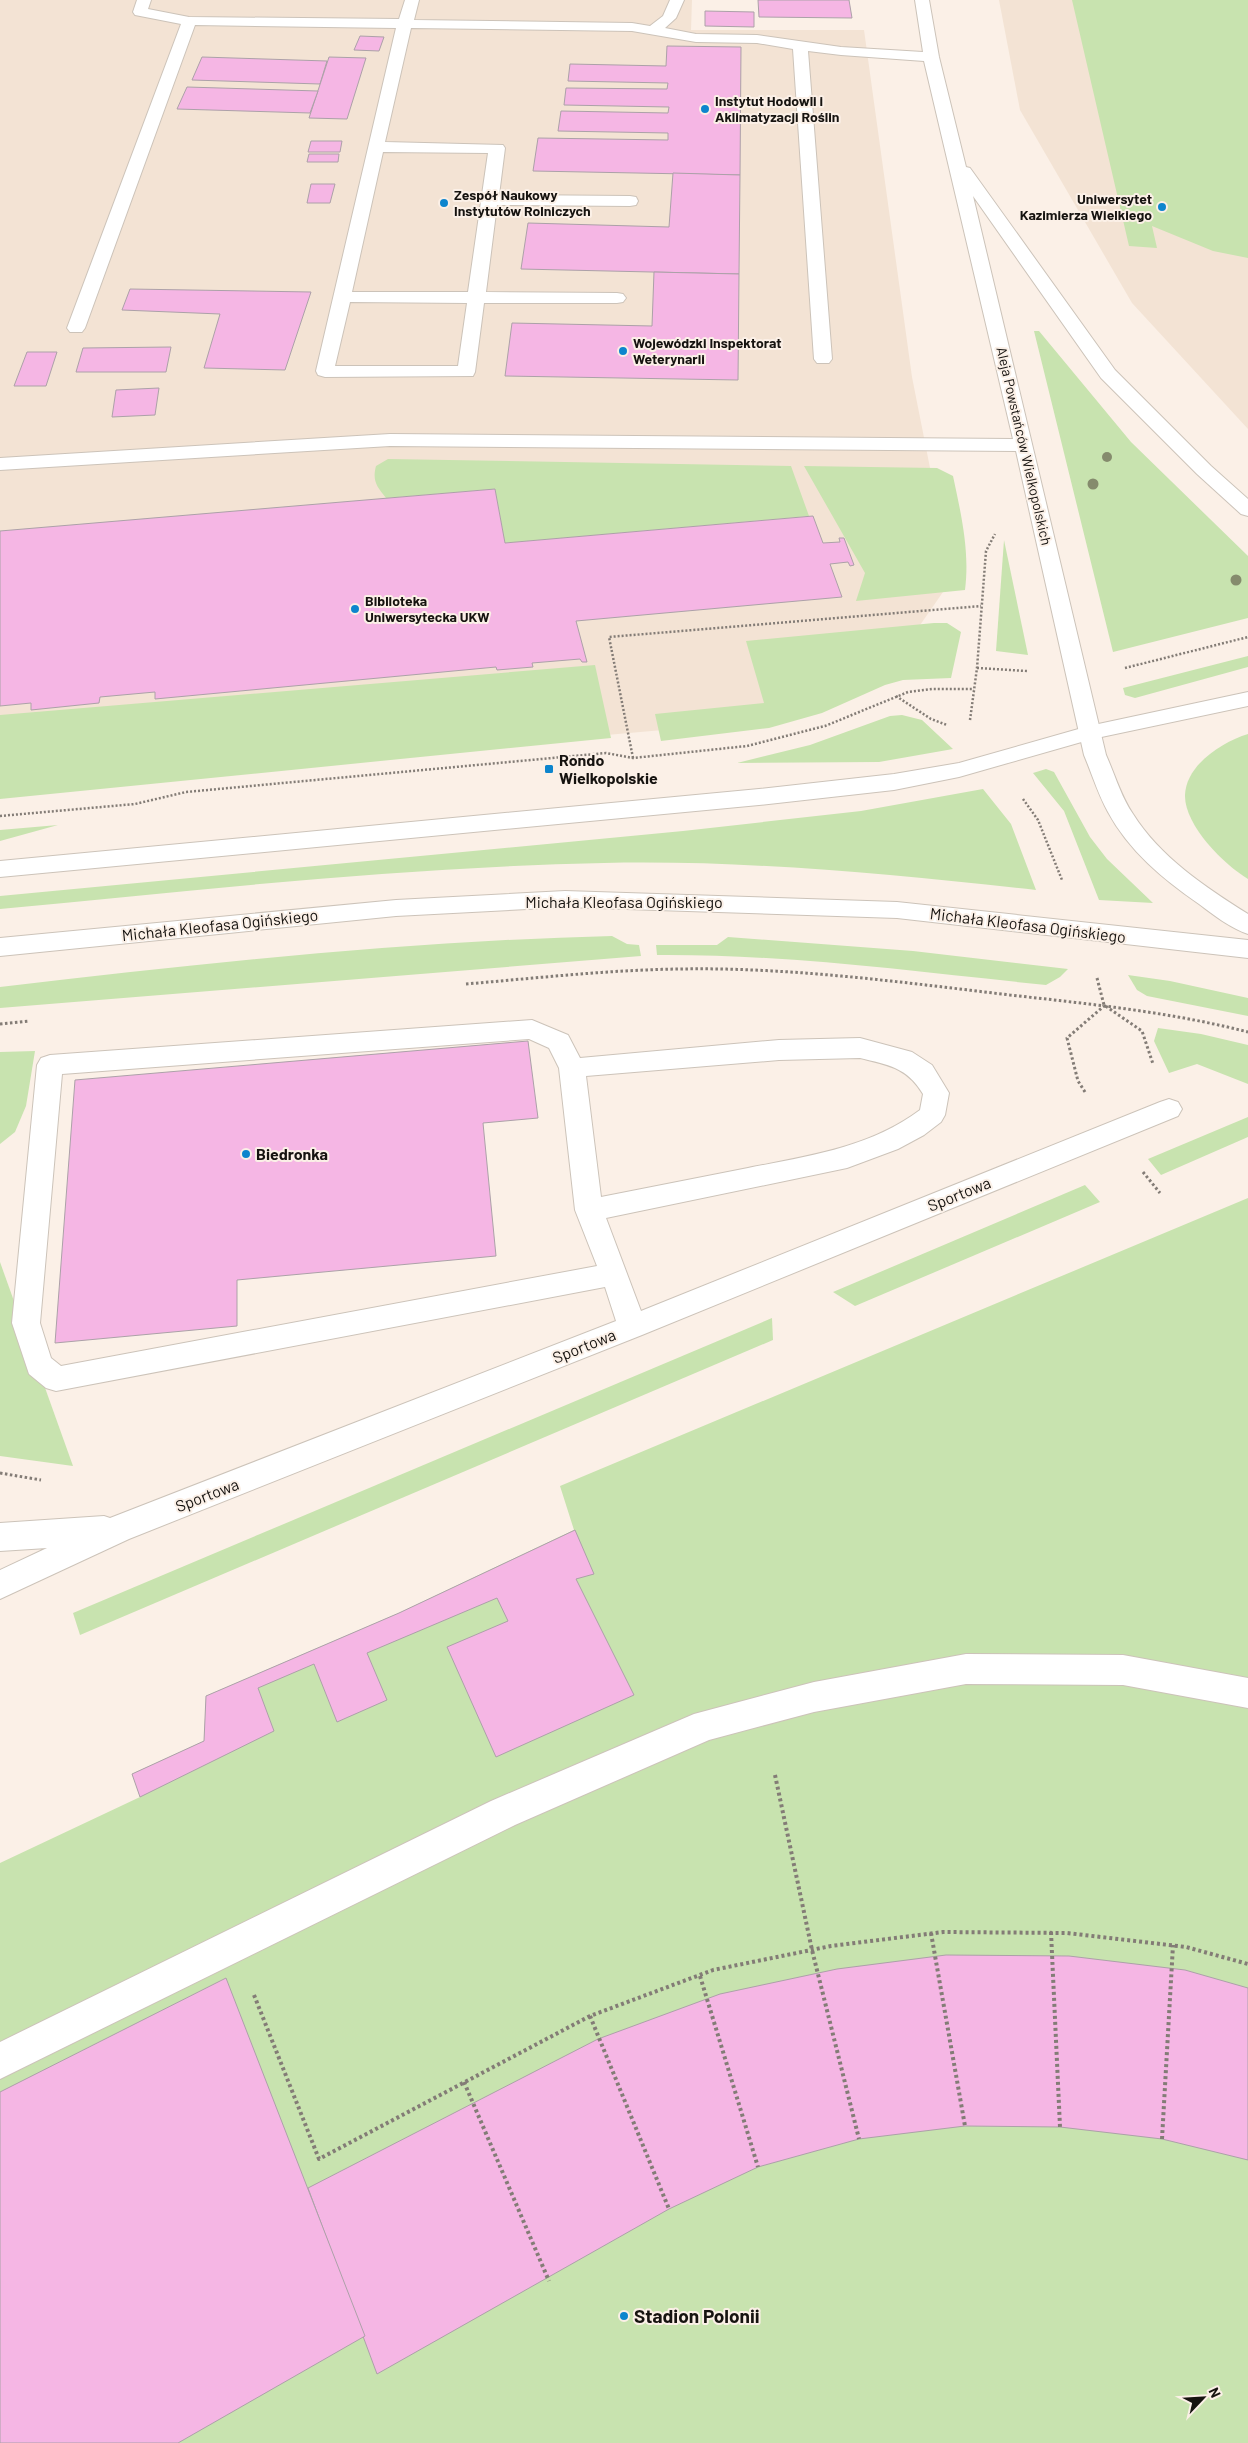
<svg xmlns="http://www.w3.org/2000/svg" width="1248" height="2443" viewBox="0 0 1248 2443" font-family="Barlow,sans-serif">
  <rect width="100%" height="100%" fill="#fbf0e7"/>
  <g fill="#f3e3d4">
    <polygon points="0,0 692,0 691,30 864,30 912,377 952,579 909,641 753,722 0,789"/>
    <polygon points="999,0 1248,0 1248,429 1132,303 1020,110"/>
  </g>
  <g fill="#c8e3af">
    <polygon points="1072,0 1248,0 1248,258 1213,251 1152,226 1157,248 1129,246"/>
    <polygon points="1034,331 1039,331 1131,442 1248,556 1248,618 1113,652"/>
    <path d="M388 459 791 466 809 516 505 543 495 489 386 498C377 487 372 481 376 466Z"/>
    <path d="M804 466 937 468 953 476C961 514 970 551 965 590L856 601 865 573Z"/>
    <polygon points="1004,540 1028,655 996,651"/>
    <polygon points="934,623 947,623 961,632 951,678 903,680 885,685 822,713 769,728 661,741 655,714 764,703 746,641"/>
    <polygon points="1248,656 1248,667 1135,698 1125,695 1123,688"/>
    <polygon points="595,665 611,738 0,799 0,715"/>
    <polygon points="902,715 922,720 953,749 879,762 737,763 810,745 890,716"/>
    <path d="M1248 734V879C1224 865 1184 825 1185 795 1186 765 1222 742 1248 734Z"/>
    <polygon points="1046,769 1054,772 1090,837 1107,859 1153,903 1099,900 1064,811 1033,773"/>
    <path d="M983 789 1011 824 1036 890C892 874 748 860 604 863 402 867 201 890 0 909V896L683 831 861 811Z"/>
    <polygon points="58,825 0,841 0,830"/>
    <path d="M612 936 627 944 639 945 641 956 0 1008V987C204 963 407 941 612 936Z"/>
    <path d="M728 937 913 951 1068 969 1060 977 1046 985C917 972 788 954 657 955L656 945H717Z"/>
    <polygon points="1128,975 1170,981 1248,998 1248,1016 1147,996 1137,990"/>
    <polygon points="1158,1028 1201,1034 1248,1045 1248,1084 1197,1064 1169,1073 1154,1041"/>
    <polygon points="35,1051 26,1106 15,1132 0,1144 0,1052"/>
    <polygon points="1248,1117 1248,1137 1161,1175 1148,1159"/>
    <polygon points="1085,1185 1100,1202 855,1306 833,1292"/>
    <polygon points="1248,1198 1248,2443 0,2443 0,1863 140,1797 132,1774 204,1741 206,1696 399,1613 574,1530 560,1486"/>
    <polygon points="0,1262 73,1466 0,1456"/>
    <polygon points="772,1318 773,1340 80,1635 73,1613"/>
  </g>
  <g fill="#f5b6e4" stroke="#aca1a8">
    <polygon points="758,0 849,0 852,18 759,17"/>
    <polygon points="705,11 754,12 754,27 705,26"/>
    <polygon points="360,36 384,37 379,51 354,50"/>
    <polygon points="667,46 741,47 740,175 533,171 538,138 668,140 668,133 558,131 561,111 668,113 669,107 564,105 566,88 667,89 668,83 568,81 570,64 666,66"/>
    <polygon points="202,57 327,61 320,84 192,80"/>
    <polygon points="329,57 366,58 347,119 309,118"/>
    <polygon points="187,87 318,91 310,113 177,109"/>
    <polygon points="311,141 342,141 340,152 308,152"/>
    <polygon points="309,154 339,154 338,162 307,162"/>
    <polygon points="673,173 740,175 739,274 521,269 528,223 669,227"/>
    <polygon points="311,184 335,184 330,203 307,203"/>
    <polygon points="654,272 739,274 738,380 505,376 512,323 652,326"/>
    <polygon points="130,289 311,292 285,370 204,368 220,314 122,310"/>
    <polygon points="171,347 166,372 76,372 83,348"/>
    <polygon points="27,352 57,352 46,386 14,386"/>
    <polygon points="159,388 155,415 112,417 116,390"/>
    <polygon points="495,489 505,543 813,516 823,543 840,542 839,538 844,538 854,565 850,566 848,562 830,564 842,597 576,621 587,662 582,662 580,659 532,663 533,667 497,670 496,667 155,699 155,692 100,697 99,703 31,710 31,703 0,706 0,531"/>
    <polygon points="528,1041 538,1118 483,1123 496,1256 237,1280 237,1326 55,1343 75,1080"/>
    <polygon points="575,1530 594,1574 576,1579 634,1695 496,1757 447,1647 508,1621 497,1598 367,1653 387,1700 337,1722 314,1664 258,1688 274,1731 140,1797 132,1774 204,1741 206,1696 399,1613"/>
    <polygon points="946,1955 1069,1956 1185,1970 1248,1988 1248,2160 1162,2139 1060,2127 965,2126 859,2139 758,2167 669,2209 377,2374 308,2188 598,2039 720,1994 837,1969"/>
    <polygon points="226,1978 365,2336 178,2443 0,2443 0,2092"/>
  </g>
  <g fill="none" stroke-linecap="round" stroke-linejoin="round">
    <defs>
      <g id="minor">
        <path d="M137 0H151L148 9 189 17 399 19 405 0H419L414 20 632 23 650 26 663 16 670 0H684L676 18 665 28 696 34 757 35 841 47 923 52 915 0H929L939 57 966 167 970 168 1115 370 1211 466 1248 499V516L1241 514 1197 474 1101 378 973 196 1106 755C1115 775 1121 797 1133 814 1160 857 1205 887 1248 914V934C1230 928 1214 915 1199 904 1163 879 1129 851 1108 812 1098 794 1092 774 1084 755L1016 451 390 446 0 470V458L390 434 1013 439 924 61 841 55 808 51 832 359 829 363H817L814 359 793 49 757 43 696 42 632 31 411 28 385 142 503 145 505 148 499 195 630 196 636 197 638 201 636 205 630 206 497 205 486 292 617 293 623 294 626 298 623 302 617 303H484L475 372 473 376 325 377 318 375 316 371 396 28 195 25 85 328 82 332H70L67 328 181 24 135 15 133 12ZM383 152 488 153 468 292H352ZM350 302 467 303 458 366H335Z"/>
        <path d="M532 1020 568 1035 580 1058 779 1040 860 1038 912 1052 932 1065 949 1093 945 1115 941 1122 924 1135 898 1149 847 1168 606 1218 641 1311 1160 1102 1169 1099 1178 1102 1182 1109 1178 1116 642 1335 129 1539 0 1599V1570L47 1548 0 1551V1523L104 1516 110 1518 616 1321 605 1287 56 1391 46 1388 29 1374 12 1323 37 1065 41 1058 50 1055ZM529 1039 549 1048 559 1068 575 1210 597 1266 61 1366 51 1358 40 1323 62 1074ZM860 1058C888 1065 907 1067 923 1094L920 1110C869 1148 808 1156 748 1168 699 1178 650 1187 601 1197L586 1076 779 1060Z"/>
        <polygon points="966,1654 1123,1655 1248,1678 1248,1708 1123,1685 966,1684 814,1712 709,1740 515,1825 0,2079 0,2042 491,1801 694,1714 814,1682"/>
      </g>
      <g id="major">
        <polygon points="1248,692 1248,706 1092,739 959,777 894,790 759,805 0,877 0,861 759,789 894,774 959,763 1089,726"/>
        <polygon points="565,891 897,902 1248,940 1248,958 897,918 565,907 396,916 0,956 0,938 396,900"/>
      </g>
    </defs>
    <use href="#minor" stroke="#ccc3b9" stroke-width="2"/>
    <use href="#major" stroke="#ccc3b9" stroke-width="2"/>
    <g stroke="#837c76" stroke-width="2.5" stroke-dasharray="2 2" stroke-linecap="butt">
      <polyline points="977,668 1027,671"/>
      <polyline points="1125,668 1248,637"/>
      <polyline points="896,696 931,719 947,725"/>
      <polyline points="970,720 977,668 986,551 995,534"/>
      <polyline points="633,758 609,637 981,606"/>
      <polyline points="1023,799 1038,820 1062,880"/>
      <polyline points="0,816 135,804 186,792 606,753 633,758 747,746 825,726 908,692 932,689 974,689"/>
    </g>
    <g stroke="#837c76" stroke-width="3" stroke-dasharray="2.5 2.5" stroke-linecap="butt">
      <polyline points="1097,978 1104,1005 1142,1031 1153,1064"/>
      <path d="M466 984C537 978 608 970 679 969 790 967 900 982 1010 995 1090 1004 1170 1012 1248 1032"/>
      <polyline points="0,1024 29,1021"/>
      <polyline points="1085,1092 1078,1081 1067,1038 1104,1006"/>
      <polyline points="1143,1172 1160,1193"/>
      <polyline points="0,1473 41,1480"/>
    </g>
    <g stroke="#837c76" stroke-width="4" stroke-dasharray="3 3" stroke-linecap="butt">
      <polyline points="775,1775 812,1950 859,2139"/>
      <polyline points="1051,1932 1060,2127"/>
      <polyline points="931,1933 965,2126"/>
      <polyline points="700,1976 758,2167"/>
      <polyline points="254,1995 319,2159 590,2016 713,1970 831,1946 943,1932 1067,1933 1186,1947 1248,1964"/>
      <polyline points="590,2016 669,2209"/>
      <polyline points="464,2082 549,2281"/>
      <polyline points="1162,2139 1173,1945"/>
    </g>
    <use href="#minor" fill="#fff" fill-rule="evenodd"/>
    <use href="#major" fill="#fff" fill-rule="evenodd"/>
  </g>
  <g fill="#858b6d">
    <circle cx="1107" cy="457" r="5"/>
    <circle cx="1093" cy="484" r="5.5"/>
    <circle cx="1236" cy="580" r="5.5"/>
  </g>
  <g fill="#0d85cd" stroke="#fbf0e7" stroke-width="2">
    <circle cx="705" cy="109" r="5"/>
    <circle cx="444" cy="203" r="5"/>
    <circle cx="1162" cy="207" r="5"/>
    <circle cx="623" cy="351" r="5"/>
    <circle cx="355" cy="609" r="5"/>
    <rect x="544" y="764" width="10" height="10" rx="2.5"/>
    <circle cx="246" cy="1154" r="5"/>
    <circle cx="624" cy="2316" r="5"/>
  </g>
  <g text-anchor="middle" stroke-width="4" stroke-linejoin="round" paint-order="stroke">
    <g font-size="14" font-weight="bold" fill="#161310" stroke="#fbf0e7" text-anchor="start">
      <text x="715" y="106">Instytut Hodowli i<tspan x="715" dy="16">Aklimatyzacji Roślin</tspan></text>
      <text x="454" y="200">Zespół Naukowy<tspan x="454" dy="16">Instytutów Rolniczych</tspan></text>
      <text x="1152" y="204" text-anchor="end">Uniwersytet<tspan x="1152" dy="16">Kazimierza Wielkiego</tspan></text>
      <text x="633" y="348">Wojewódzki Inspektorat<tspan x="633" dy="16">Weterynarii</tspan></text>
      <text x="365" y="606">Biblioteka<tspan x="365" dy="16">Uniwersytecka UKW</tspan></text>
    </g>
    <g font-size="14" fill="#161310" stroke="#fbf0e7">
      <text transform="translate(1024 446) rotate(77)" y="5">Aleja Powstańców Wielkopolskich</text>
    </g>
    <g font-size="16" font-weight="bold" fill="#161310" stroke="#fbf0e7" text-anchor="start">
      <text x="559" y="766">Rondo<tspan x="559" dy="18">Wielkopolskie</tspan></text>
      <text x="256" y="1160">Biedronka</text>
    </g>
    <g font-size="16" fill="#161310" stroke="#fbf0e7">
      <text x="624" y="908">Michała Kleofasa Ogińskiego</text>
      <text transform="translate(220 925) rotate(-6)" y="6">Michała Kleofasa Ogińskiego</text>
      <text transform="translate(1028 925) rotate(7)" y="6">Michała Kleofasa Ogińskiego</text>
      <text transform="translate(959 1194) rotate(-22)" y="6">Sportowa</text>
      <text transform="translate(584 1346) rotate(-22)" y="6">Sportowa</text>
      <text transform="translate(207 1495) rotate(-21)" y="6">Sportowa</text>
    </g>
    <g font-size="19" font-weight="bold" fill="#161310" stroke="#fbf0e7" text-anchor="start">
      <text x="634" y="2323">Stadion Polonii</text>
    </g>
  </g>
  <g transform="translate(1203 2398) rotate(65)" stroke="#fbf0e7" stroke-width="4" paint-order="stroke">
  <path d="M0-4L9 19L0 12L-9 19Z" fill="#161310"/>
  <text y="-8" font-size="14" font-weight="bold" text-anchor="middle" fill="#161310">N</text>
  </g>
</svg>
